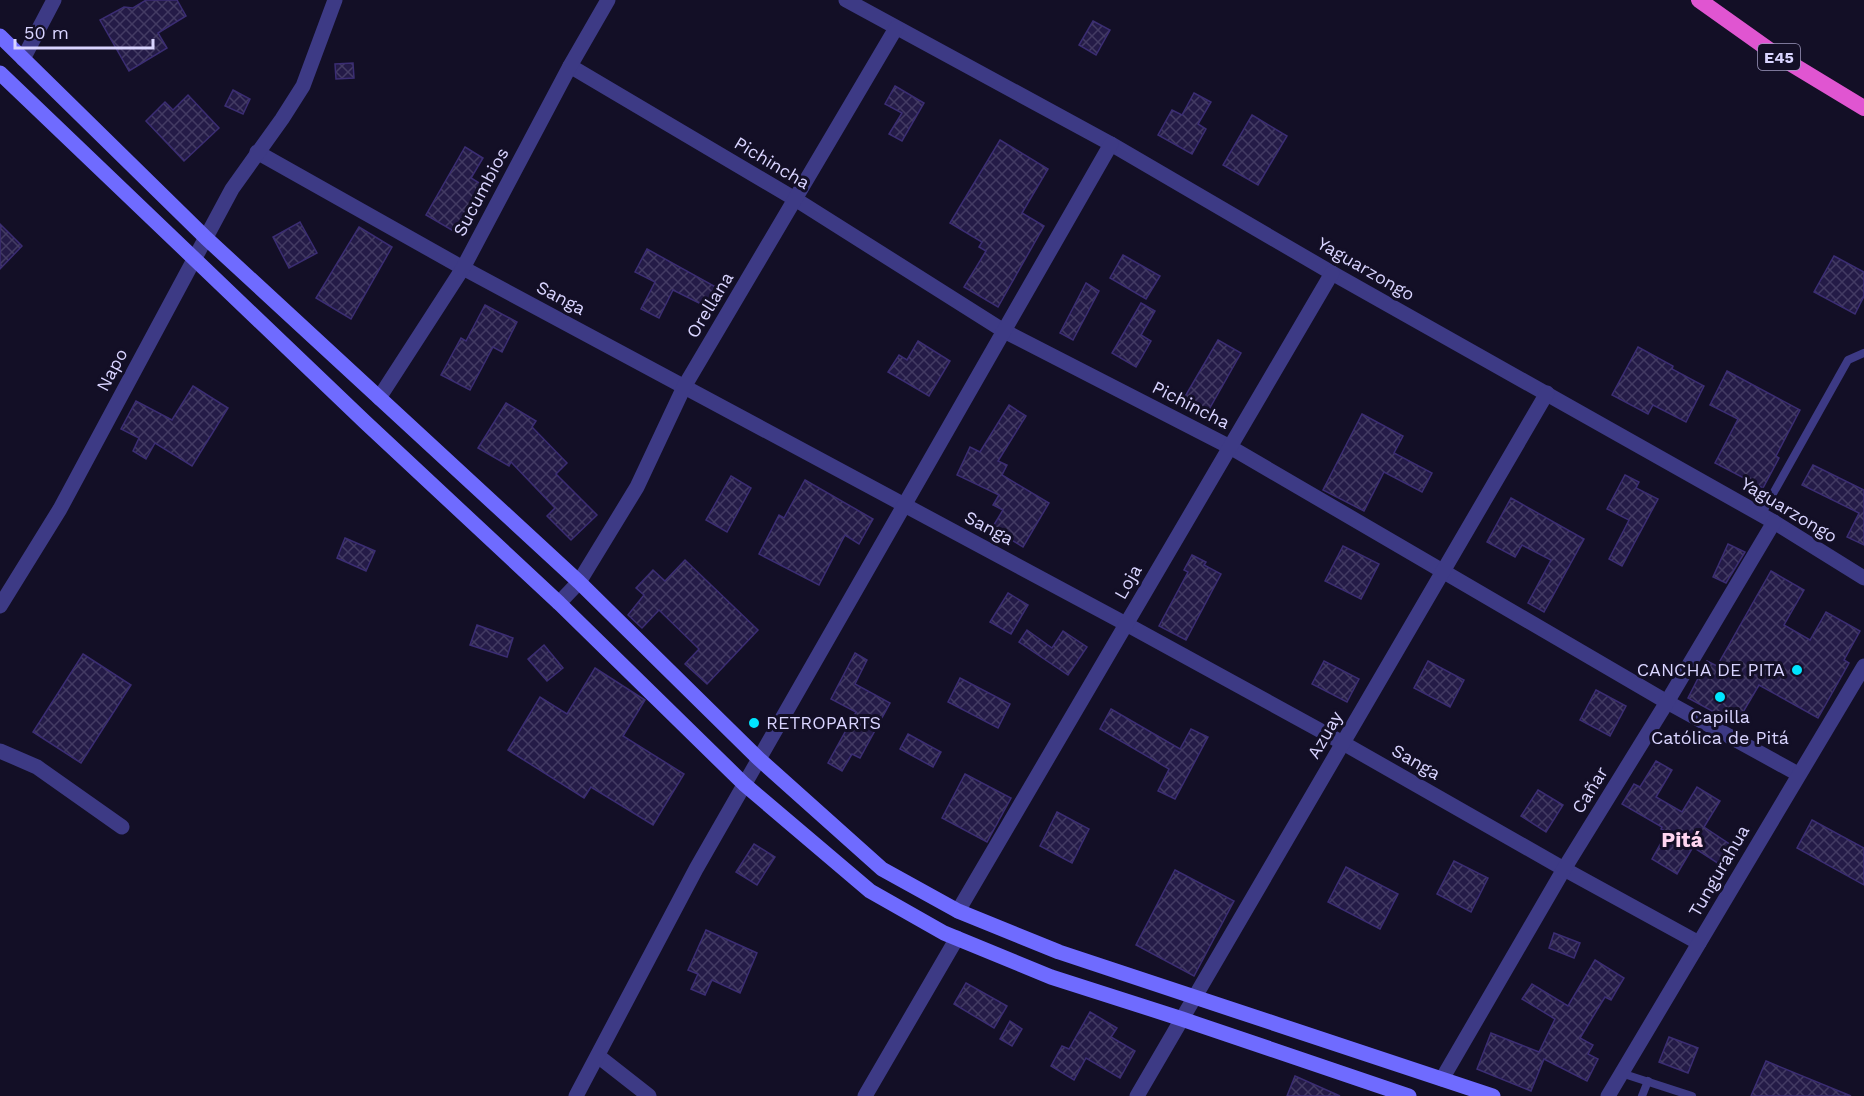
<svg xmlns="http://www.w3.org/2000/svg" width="1864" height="1096" viewBox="0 0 1864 1096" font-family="'Work Sans',sans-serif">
  <defs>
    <pattern id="building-cross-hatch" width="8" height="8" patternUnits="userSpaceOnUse" patternTransform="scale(1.5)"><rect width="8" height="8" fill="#241b47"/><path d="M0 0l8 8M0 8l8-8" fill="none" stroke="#433b63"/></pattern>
  </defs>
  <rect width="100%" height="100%" fill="#130f26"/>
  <g fill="url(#building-cross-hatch)" stroke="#3b2d73" stroke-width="1.5">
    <polygon points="146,0 177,0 186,16 158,33 167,48 129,71 100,20 124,7 133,8"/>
    <polygon points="1093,21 1110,30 1096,55 1079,45"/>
    <polygon points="353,63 354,78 336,79 335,64"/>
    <polygon points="895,86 924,103 902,141 889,134 902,113 885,104"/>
    <polygon points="233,90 250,99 243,114 225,106"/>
    <polygon points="1194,93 1211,102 1198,124 1206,129 1192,154 1158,135 1172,110 1182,115"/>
    <polygon points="188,95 219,128 184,161 146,121 165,102 173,110"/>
    <polygon points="1252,115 1287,136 1258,185 1223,165"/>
    <polygon points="1000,140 1048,169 1022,213 1044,226 998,307 964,287 986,251 979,247 982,242 950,223"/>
    <polygon points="465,147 483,158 471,178 489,189 462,236 426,215"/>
    <polygon points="300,222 317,253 289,268 273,237"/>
    <polygon points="0,224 22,246 0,269"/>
    <polygon points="359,227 392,247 351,319 316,298"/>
    <polygon points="647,249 723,291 713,310 673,290 659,318 641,309 655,282 635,272"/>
    <polygon points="1123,255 1160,276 1146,299 1110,278"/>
    <polygon points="1834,256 1864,272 1864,296 1855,314 1814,292"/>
    <polygon points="1086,283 1099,291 1073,340 1060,333"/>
    <polygon points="1141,303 1155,311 1141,335 1151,341 1136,367 1112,353"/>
    <polygon points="485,305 517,322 502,352 493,347 470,390 441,375 461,338 466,341"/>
    <polygon points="1218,340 1241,353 1207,413 1183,400"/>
    <polygon points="918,341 950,361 929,396 888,372 899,355 907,360"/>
    <polygon points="1638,347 1673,366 1672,369 1704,386 1686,422 1653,405 1648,414 1612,395"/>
    <polygon points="1727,371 1800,410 1776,456 1779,458 1763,488 1715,463 1738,419 1710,405"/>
    <polygon points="193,386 228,408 192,466 155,443 146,459 133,451 139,438 121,429 136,401 172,420"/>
    <polygon points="506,403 536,421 532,427 567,463 556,474 597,515 571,540 547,516 555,508 511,462 509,466 478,448"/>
    <polygon points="1009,405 1026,416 998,461 1007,465 1002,475 1049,503 1023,547 992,528 1003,510 993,505 999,495 957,475 970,447 980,452"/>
    <polygon points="1362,414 1403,436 1394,453 1432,473 1422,492 1384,472 1364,511 1323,490"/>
    <polygon points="1813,465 1864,490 1864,545 1847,537 1859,513 1802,485"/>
    <polygon points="1625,475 1639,482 1636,488 1658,499 1622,566 1609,559 1629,520 1607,509"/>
    <polygon points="731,476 751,488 727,532 706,520"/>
    <polygon points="805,480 873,519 859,544 845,535 819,585 759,554 779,515 784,518"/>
    <polygon points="1511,498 1584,539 1544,612 1528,603 1551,560 1522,545 1515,557 1487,542"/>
    <polygon points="345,538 375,551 366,571 337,558"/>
    <polygon points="1728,544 1745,552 1726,583 1713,577"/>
    <polygon points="1343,546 1379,564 1361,599 1325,581"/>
    <polygon points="1192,555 1206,562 1204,565 1221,574 1186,640 1159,626 1188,572 1184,570"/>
    <polygon points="685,560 758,630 707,684 685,664 699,649 659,610 642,628 628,615 644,595 636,588 653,570 665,581"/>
    <polygon points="1771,571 1804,590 1784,625 1810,640 1826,612 1860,631 1844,660 1849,663 1818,718 1759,685 1736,724 1688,698 1707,661 1717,666"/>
    <polygon points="1008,593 1028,605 1011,634 990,622"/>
    <polygon points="477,625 513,638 507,657 470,645"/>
    <polygon points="1027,630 1052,648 1063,631 1087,647 1068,675 1019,642"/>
    <polygon points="544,645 563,668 547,681 528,659"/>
    <polygon points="855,653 867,660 855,684 890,703 860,758 852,754 842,771 828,763 856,712 831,699"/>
    <polygon points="83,654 131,685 81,763 33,732"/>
    <polygon points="1324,661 1359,679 1347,702 1312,684"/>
    <polygon points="1428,661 1464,680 1450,707 1414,688"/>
    <polygon points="595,668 645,700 623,736 684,774 653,825 591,787 584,798 508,750 540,697 567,714"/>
    <polygon points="960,678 1010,704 998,728 948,702"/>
    <polygon points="1596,690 1626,706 1610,736 1580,720"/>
    <polygon points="1111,709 1180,749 1191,729 1208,737 1175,799 1158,791 1169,769 1100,729"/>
    <polygon points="908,734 941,752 933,767 900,749"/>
    <polygon points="1656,761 1672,770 1656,797 1682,812 1697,787 1720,801 1704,827 1731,845 1719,864 1693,847 1677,874 1652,859 1667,832 1661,829 1662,827 1622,804 1634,784 1640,787"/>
    <polygon points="965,774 1011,798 987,842 942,818"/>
    <polygon points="1538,790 1563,805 1546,832 1521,816"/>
    <polygon points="1057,812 1089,829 1072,863 1040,846"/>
    <polygon points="1812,820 1864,848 1864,885 1797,848"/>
    <polygon points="754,844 775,857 757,885 736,872"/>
    <polygon points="1454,861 1488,878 1471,912 1437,894"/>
    <polygon points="1346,867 1398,894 1380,929 1328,902"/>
    <polygon points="1175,870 1234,901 1194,976 1136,945"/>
    <polygon points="706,930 757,953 740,993 712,980 705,995 691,989 698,974 688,970"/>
    <polygon points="1554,933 1580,943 1574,958 1549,948"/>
    <polygon points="1595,960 1624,978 1611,1000 1605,997 1580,1038 1593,1045 1588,1054 1598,1059 1587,1081 1544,1059 1531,1091 1477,1069 1491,1033 1539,1052 1555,1019 1522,999 1532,984 1568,1006"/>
    <polygon points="966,983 1007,1006 994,1028 954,1004"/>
    <polygon points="1090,1012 1117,1028 1111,1037 1135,1051 1120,1078 1086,1058 1074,1080 1051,1066 1062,1046 1069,1049"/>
    <polygon points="1010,1021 1022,1029 1012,1046 1000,1039"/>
    <polygon points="1669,1037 1698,1048 1688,1073 1659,1062"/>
    <polygon points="1766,1061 1851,1096 1751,1096"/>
    <polygon points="1295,1076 1340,1096 1287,1096"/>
  </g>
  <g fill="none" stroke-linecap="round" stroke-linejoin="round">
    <g stroke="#3d3a85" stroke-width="8">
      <polyline points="1761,515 1848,360 1864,353"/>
      <polyline points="1621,1073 1692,1096"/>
      <polyline points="1642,1096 1648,1081"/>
    </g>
    <g stroke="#3d3a85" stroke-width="15">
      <polyline points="846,0 1111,144 1332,273 1774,522 1864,578"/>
      <polyline points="23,59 54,0"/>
      <polyline points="570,66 795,199 1004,331 1230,447 1667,702 1798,774"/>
      <polyline points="257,152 463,268 1126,624 1343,743 1564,869 1699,943"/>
      <polyline points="379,398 463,268 570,66 608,0"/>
      <polyline points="559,603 579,582 637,487 684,387 896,28"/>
      <polyline points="0,606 60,509 232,189 282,119 303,86 335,0"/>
      <polyline points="0,751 37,767 122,827"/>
      <polyline points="958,911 1332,273"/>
      <polyline points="598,1056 649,1096"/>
      <polyline points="1442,1079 1564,869 1667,702 1774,522"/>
      <polyline points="576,1096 696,869 1111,144"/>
      <polyline points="865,1096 957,938"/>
      <polyline points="1137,1096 1547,393"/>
    </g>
    <polyline stroke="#3d3a85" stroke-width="15" points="1608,1096 1864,666"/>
    <g stroke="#6f6bff" stroke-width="15">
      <polyline points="0,36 206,238 579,582 759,759 882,869 958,911 1059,952 1493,1096"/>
      <polyline points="0,73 365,422 559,603 744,784 870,891 944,933 1051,977 1182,1019 1409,1096"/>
    </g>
    <polyline stroke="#e055d1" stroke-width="16" points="1699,0 1775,54 1864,108"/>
  </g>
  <g fill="#00e5ff" stroke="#130f26" stroke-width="2">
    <circle cx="1797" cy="670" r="6"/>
    <circle cx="1720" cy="697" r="6"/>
    <circle cx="754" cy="723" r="6"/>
  </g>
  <g text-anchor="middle" stroke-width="6" stroke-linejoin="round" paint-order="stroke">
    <rect fill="#130f26" stroke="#9e99be" stroke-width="1.5" x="1758" y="44" width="42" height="26" rx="4.5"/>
    <g font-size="16" font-weight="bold" fill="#d9d4ff">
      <text x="1779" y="63">E45</text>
    </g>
    <g font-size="18" fill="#d9d4ff" stroke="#130f26">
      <text transform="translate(772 163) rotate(31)" y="6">Pichincha</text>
      <text transform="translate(481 192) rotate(-62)" y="6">Sucumbios</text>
      <text transform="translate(1366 269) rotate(30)" y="6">Yaguarzongo</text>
      <text transform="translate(561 298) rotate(28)" y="6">Sanga</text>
      <text transform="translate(710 305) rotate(-59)" y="6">Orellana</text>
      <text transform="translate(112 370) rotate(-62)" y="6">Napo</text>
      <text transform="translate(1191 405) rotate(27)" y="6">Pichincha</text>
      <text transform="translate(1789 510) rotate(31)" y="6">Yaguarzongo</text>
      <text transform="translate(989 528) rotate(28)" y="6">Sanga</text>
      <text transform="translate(1128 582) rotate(-60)" y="6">Loja</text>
      <text transform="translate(1325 735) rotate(-60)" y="6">Azuay</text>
      <text transform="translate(1416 762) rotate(30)" y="6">Sanga</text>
      <text transform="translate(1590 790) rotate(-58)" y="6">Cañar</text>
      <text transform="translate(1719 871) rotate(-60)" y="6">Tungurahua</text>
    </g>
    <g font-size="18" fill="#d9d4ff" stroke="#130f26" text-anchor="end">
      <text x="1785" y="676">CANCHA DE PITA</text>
      <text x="1720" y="723" text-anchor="middle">Capilla<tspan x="1720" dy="21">Católica de Pitá</tspan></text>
      <text x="766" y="729" text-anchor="start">RETROPARTS</text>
    </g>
    <g font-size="21" font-weight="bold" fill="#ffd6f0" stroke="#130f26">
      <text x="1682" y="847">Pitá</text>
    </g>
  </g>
  <path d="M15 39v9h138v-9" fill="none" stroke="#d9d4ff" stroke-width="3"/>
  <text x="24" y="39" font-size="18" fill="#d9d4ff" stroke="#130f26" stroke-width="4.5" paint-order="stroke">50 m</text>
</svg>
